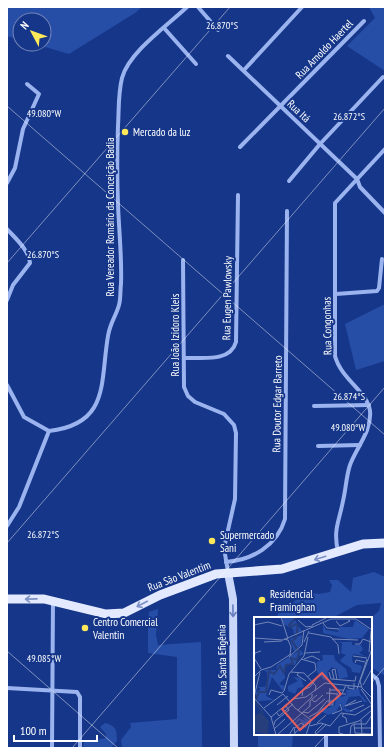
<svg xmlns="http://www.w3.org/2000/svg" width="392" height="755" viewBox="0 0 392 755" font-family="'PT Sans Narrow',sans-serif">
  <rect width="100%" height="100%" fill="#153689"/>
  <g fill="#274ea7">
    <polygon points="7,7 142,7 135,13 69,54 35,44 44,44 44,20 20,20 20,40 7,36"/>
    <polygon points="369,7 385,7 385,71 347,46 375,18"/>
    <polygon points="385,304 385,361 356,370 345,324"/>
    <path d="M374 572 385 577V676L371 667V618L379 611 381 603 357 605 332 618H276L280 610C295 605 294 599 306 592L319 594 330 592 332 585 329 580H338L351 592 353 578Z"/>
    <polygon points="158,609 156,635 158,645 201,642 202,748 122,748 121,740 131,727 130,723 177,719 177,657 148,653 148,619 149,612"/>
    <path d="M105 723C116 726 117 730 117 741L111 748H83L84 742 106 738V734L100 727Z"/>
    <polygon points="258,734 293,734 292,748 258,748"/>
  </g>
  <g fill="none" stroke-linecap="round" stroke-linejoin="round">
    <g stroke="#9bb4ef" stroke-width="4">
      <polyline points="198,7 218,30"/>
      <polyline points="164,28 196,64"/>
      <polyline points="228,56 357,179 360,187 385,213"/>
      <polyline points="244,70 302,7"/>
      <polyline points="240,147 364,21"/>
      <polyline points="289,181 320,144 383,77"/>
      <polyline points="7,183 15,168 23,129 39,94 27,84"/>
      <path d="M7 229C15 238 29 250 30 263L13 285 7 300"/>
      <polyline points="183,260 184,387 188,396 195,402 224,414 234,425 236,433 235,499 224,548 228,572"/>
      <polyline points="336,294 377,291 379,288 382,259"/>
      <path d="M184 358C201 357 230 363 236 342L238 195"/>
      <polyline points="7,385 24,417 49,431"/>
      <polyline points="314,406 369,405"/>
      <polyline points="318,446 360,445"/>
      <path d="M7 526 19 507 49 431C110 424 100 382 108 336 110 323 116 316 119 305 121 298 120 290 121 284 122 257 119 231 118 205 117 179 117 152 118 126 119 110 118 94 122 78 129 52 168 25 187 7"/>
      <path d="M338 552C333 529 339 522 343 501 346 489 346 477 350 465 356 448 372 431 370 411 368 392 341 379 335 356V203L385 149"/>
      <path d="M226 562C252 560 277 546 285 519L287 211"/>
      <polyline points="371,674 377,679 379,686 380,748"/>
      <polyline points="7,688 77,692 80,697 80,748"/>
      <polyline points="52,748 53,600"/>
      <polyline points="326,748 326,734"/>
    </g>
    <polyline stroke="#c9d7fa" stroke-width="8" points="228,573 233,599 234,748"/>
    <polyline stroke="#e3eaff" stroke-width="9" points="7,599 44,599 106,614 124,613 160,595 216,574 282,569 363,544 385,543"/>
  </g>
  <defs><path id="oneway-shaft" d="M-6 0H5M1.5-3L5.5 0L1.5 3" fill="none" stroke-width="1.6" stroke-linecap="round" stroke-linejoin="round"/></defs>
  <g stroke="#7c90c4">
    <use href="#oneway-shaft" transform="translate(320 558) rotate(162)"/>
    <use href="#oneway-shaft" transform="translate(31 599) rotate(179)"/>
    <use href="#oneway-shaft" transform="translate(142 604) rotate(153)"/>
  </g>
  <use stroke="#667ebc" href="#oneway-shaft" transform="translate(233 611) rotate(89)"/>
  <path fill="none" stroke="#fff" stroke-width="1" stroke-opacity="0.45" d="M7 106 385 435M7 263 230 7M7 543 385 108M7 651 118 748M371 683 385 667M72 748 385 387M314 748 327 734"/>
  <g fill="#ffe859" stroke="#153689" stroke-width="1.5">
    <circle cx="125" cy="132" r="4"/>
    <circle cx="212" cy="541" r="4"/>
    <circle cx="262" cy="600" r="4"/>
    <circle cx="85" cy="628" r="4"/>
  </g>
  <g text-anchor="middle" stroke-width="4" stroke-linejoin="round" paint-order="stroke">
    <g font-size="11" fill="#fff" stroke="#153689">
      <text transform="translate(324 49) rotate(-46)" y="4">Rua Arnoldo Haertel</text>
      <text transform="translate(299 111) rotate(43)" y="4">Rua Itá</text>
      <text transform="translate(110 217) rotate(-90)" y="4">Rua Vereador Romário da Conceição Badia</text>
      <text transform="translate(227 298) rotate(-89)" y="4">Rua Eugen Pawlowsky</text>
      <text transform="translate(327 326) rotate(-91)" y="4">Rua Congonhas</text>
      <text transform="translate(175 335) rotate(-90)" y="4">Rua João Izidoro Kleis</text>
      <text transform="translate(277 404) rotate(-89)" y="4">Rua Doutor Edgar Barreto</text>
      <text transform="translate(179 576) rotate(-21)" y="4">Rua São Valentim</text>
      <text transform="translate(222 660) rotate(-91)" y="4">Rua Santa Efigênia</text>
    </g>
    <g font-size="11" fill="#fff" stroke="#153689" text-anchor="start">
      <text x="133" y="136">Mercado da luz</text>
      <text x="220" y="539">Supermercado<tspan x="220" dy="13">Sani</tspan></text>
      <text x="270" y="598">Residencial<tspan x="270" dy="13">Framinghan</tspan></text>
      <text x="93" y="626">Centro Comercial<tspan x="93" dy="13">Valentin</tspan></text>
    </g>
  </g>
  <g transform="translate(254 617)">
    <rect width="118" height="118" fill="#153689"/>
    <path d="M28 0H39L48 14 40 17 39 12 29 7ZM101 3 115 12 108 21 95 22 69 16V7L72 13 84 15 85 10H99ZM48 18 47 28 40 34 36 22ZM82 25H98V28H107L109 33 105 36 111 39 99 37 98 40 99 46 108 49 106 56 98 55 97 51 87 45 86 43 92 38 87 36 88 26ZM46 33 50 37 45 39 41 48H31V61L25 67 31 69 29 74 18 60 12 79 20 83 4 84 1 76 7 72 3 70H11L13 65V55L10 53H22L23 48ZM68 38H80L81 43 92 52 94 60 85 62 83 52 78 50 73 55 75 64H80H74L69 62 63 55V45L69 43ZM39 60 47 61 50 70 44 71 41 77 34 74V69L44 64ZM100 72H105L106 77 113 85H110L106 79 95 80 90 91 101 95H92L89 92 87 86 82 95 74 98 65 93 67 90 72 92 81 88 82 77 86 76 87 80 93 78 92 73ZM48 100 55 103 52 112 46 103 33 113 45 101 53 105Z" fill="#274ea7"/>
    <path d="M7 95 15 104 14 118 0 114V99Z" fill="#263e7c"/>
    <path fill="none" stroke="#263e7c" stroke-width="2" d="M9 96 1 85 5 75H12L15 54 20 57 26 49 30 56 32 48 39 47 37 41 43 43 45 35 38 24 42 21 44 9 42 7 37 10 35 8 43 0"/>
    <path fill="none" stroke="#7386b8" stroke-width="1" d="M27 0 34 22M44 3 52 10 59 9M82 4 86 9 96 4 94 3M69 6 73 11 85 12M0 8 14 5 28 9M58 8 74 0M55 16 77 20 84 28 85 37M0 21 29 23 77 2H102L118 13M30 22 34 23 37 30 36 38M78 22 104 23M10 25 28 24M50 25 55 14M101 27H106L109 22 117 25M118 32 106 64 108 71 118 81M115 35 117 14M51 36 66 35M99 39 113 41M35 40 48 28 50 13M47 42 61 46 62 53 53 60M50 42 58 39 66 43M101 46 102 43 111 45M7 52 0 41 1 36 7 34M37 55 50 56 62 69 61 74M45 55 43 58 52 64M75 55 77 62 101 64 102 59M0 60 7 53 17 50 37 37M80 62 78 53 81 52 83 63M92 68 88 77H92M94 68V71L100 72V66M109 68 118 52M76 71 75 88H79V84M103 72 113 42M107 72 118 88M76 73H90M72 76 84 77M15 78 17 73 28 76 30 74 35 57 50 39 54 20M48 79 49 73 56 70 65 58M0 80 6 55M0 81 17 100 22 118M58 83 61 85 69 78M23 88 34 79M91 89 108 84M91 89 102 83M10 91 29 77 41 91 57 103 52 118M44 93 58 80V77M96 94 110 88M49 95 54 96 71 82M23 96 25 99 39 87M90 96 88 99 92 101 93 106M78 97 88 93 86 87M17 100 39 82 52 80 71 66 108 70M55 100 64 95 73 84H80M107 103 108 117M63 106 72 98M100 107 101 116 117 117 118 114M100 107H112L118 98M20 108 21 104 35 93 31 88M56 109 67 106 76 109 87 96 101 98 118 88M101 111H118M20 112 31 102M41 116 50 108 47 106 41 111M62 117 61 115 69 107M23 118 56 89V84L63 78M35 118 40 110 41 117M61 118 72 108M92 118 85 116V110L105 104 118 93M96 118 97 109 100 107"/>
    <path fill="#e05e5e" fill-opacity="0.15" stroke="#e05e5e" stroke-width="2" d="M68 56 87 77 46 113 28 92Z"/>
    <rect width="118" height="118" fill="none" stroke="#fff" stroke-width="2"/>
  </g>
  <g font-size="10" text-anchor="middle" fill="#fff" stroke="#153689" stroke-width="4" stroke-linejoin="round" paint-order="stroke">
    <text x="222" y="29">26.870°S</text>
    <text x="44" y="117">49.080°W</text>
    <text x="349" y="120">26.872°S</text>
    <text x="43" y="258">26.870°S</text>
    <text x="349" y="400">26.874°S</text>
    <text x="348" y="431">49.080°W</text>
    <text x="43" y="538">26.872°S</text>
    <text x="44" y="662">49.085°W</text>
  </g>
  <rect width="392" height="755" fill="none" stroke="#ffffff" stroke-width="16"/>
  <g transform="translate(32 32) rotate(311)"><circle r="19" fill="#153689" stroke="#7386b8"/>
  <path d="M0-3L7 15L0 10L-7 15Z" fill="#ffe859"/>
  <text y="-6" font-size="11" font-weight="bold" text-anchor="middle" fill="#ffffff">N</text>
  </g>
  <path d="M14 735v6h83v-6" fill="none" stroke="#ffffff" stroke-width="2"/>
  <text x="20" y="735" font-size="12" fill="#ffffff" stroke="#153689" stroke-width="3" paint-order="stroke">100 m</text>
</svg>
